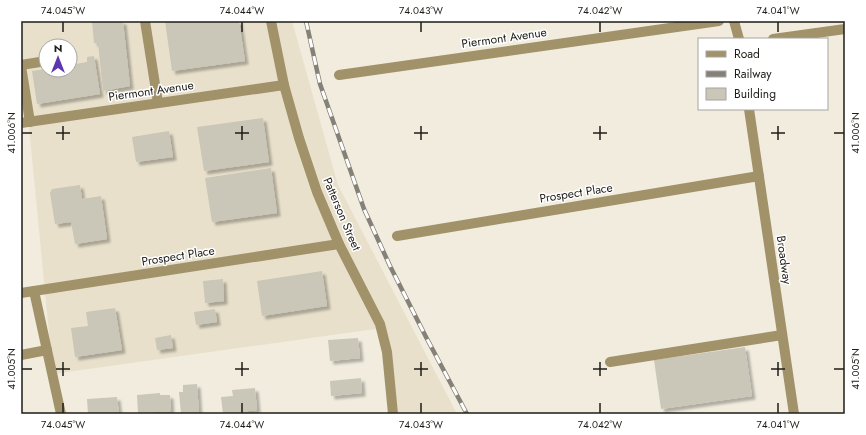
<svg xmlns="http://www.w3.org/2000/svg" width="866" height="435" viewBox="0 0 866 435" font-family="Jost,sans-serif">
  <defs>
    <filter id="shadow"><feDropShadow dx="3.5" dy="3.5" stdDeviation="1" flood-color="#0004"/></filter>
  </defs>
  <rect width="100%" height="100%" fill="#f1ecde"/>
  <path fill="#e8e0cb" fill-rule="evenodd" d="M21 21H292L338 185 457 414H392L382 328 53 374 29 127H21ZM46 46H70V70H46Z"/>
  <g fill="#cac6b8" filter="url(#shadow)">
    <polygon points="92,21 123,21 130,86 103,91 98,43 94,43"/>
    <polygon points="165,21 239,21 245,61 172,71"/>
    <polygon points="94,56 100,94 37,104 32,71 46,69 46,70 70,70 70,65 87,62 87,57"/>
    <polygon points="263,118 269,162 204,171 197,127"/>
    <polygon points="169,131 173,157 136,162 132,137"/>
    <polygon points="271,168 277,213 212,222 205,178"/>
    <polygon points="80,185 82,199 101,196 107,239 75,244 71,222 55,224 50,193 52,189"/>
    <polygon points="322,271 327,306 262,316 257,281"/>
    <polygon points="223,279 224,301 205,303 203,281"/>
    <polygon points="115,308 122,350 75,357 71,328 88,326 86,312"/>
    <polygon points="215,309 217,322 196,325 194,312"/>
    <polygon points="171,335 173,348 157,350 155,338"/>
    <polygon points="358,338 360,358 330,361 328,340"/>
    <polygon points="745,347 752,396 661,409 654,360"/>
    <polygon points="361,378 362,393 331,396 330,381"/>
    <polygon points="197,384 199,414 181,414 179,392 183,392 183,385"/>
    <polygon points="255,388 257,410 223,414 221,397 233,396 232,390"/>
    <polygon points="160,393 160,395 170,395 171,411 138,413 137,395"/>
    <polygon points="117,397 119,414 88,414 87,399"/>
  </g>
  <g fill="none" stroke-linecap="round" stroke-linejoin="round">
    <g stroke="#a19269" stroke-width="10">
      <polyline points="145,21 158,103"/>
      <polyline points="271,21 284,85 299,138 317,192 339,244 380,324 387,352 393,414"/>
      <polyline points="734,21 739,39"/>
      <polyline points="773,39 845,29"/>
      <polyline points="21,65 46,61"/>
      <polyline points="21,66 30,122"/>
      <polyline points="339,75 719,21"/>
      <polyline points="749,109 794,414"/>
      <polyline points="21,123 284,85"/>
      <polyline points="397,236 759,176"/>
      <polyline points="34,291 61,414"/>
      <polyline points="21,293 339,244"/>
      <polyline points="21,355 47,350"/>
      <polyline points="610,362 782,335"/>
    </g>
    <defs>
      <polyline id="rail" points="306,21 320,84 364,209 390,266 426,337 467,414"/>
    </defs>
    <use href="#rail" stroke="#858178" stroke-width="4.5"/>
    <use href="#rail" stroke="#fff" stroke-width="3" stroke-dasharray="9" stroke-linecap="butt"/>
  </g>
  <path fill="none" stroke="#1e1c17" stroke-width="1.5" d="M63 22V32M242 22V32M421 22V32M600 22V32M778 22V32M63 126V140M242 126V140M421 126V140M600 126V140M778 126V140M22 133H32M56 133H70M235 133H249M414 133H428M593 133H607M771 133H785M834 133H844M63 362V376M242 362V376M421 362V376M600 362V376M778 362V376M22 369H32M56 369H70M235 369H249M414 369H428M593 369H607M771 369H785M834 369H844M63 403V413M242 403V413M421 403V413M600 403V413M778 403V413"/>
  <g text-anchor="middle" stroke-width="3" stroke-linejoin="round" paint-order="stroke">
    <g font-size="12" fill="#1e1c17" stroke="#fff">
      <text transform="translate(504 38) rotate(-8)" y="4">Piermont Avenue</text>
      <text transform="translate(151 91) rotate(-8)" y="4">Piermont Avenue</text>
      <text transform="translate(576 193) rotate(-9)" y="4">Prospect Place</text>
      <text transform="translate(342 214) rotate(67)" y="4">Patterson Street</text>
      <text transform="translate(178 256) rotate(-9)" y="4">Prospect Place</text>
      <text transform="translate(784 260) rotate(82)" y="4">Broadway</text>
    </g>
  </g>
  <rect width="866" height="435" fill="none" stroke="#ffffff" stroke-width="44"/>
  <rect x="698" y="38" width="130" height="72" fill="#ffffff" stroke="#a5a4a2"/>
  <rect x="706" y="51" width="20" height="6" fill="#a19269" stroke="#a5a4a2"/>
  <text x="734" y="58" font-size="12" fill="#1e1c17">Road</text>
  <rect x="706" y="71" width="20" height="6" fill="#858178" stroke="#a5a4a2"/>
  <text x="734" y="78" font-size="12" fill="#1e1c17">Railway</text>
  <rect x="706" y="88" width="20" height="12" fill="#cac6b8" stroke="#a5a4a2"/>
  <text x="734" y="98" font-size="12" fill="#1e1c17">Building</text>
  <g transform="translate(58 58)"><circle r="19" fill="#ffffff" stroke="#a5a4a2"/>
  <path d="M0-3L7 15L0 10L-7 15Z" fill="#5e36ae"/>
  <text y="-6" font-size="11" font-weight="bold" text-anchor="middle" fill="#1e1c17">N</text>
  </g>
  <rect x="22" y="22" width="822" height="391" fill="none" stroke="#1e1c17" stroke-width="1.5"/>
  <g font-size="10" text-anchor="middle" fill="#1e1c17">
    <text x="63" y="14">74.045°W</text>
    <text x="242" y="14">74.044°W</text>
    <text x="421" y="14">74.043°W</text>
    <text x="600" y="14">74.042°W</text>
    <text x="778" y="14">74.041°W</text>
    <text transform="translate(11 133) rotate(-90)" y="4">41.006°N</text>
    <text transform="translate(855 133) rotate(-90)" y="4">41.006°N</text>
    <text transform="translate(11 369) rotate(-90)" y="4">41.005°N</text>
    <text transform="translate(855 369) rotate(-90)" y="4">41.005°N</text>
    <text x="63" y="428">74.045°W</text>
    <text x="242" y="428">74.044°W</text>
    <text x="421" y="428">74.043°W</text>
    <text x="600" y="428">74.042°W</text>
    <text x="778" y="428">74.041°W</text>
  </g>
</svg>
